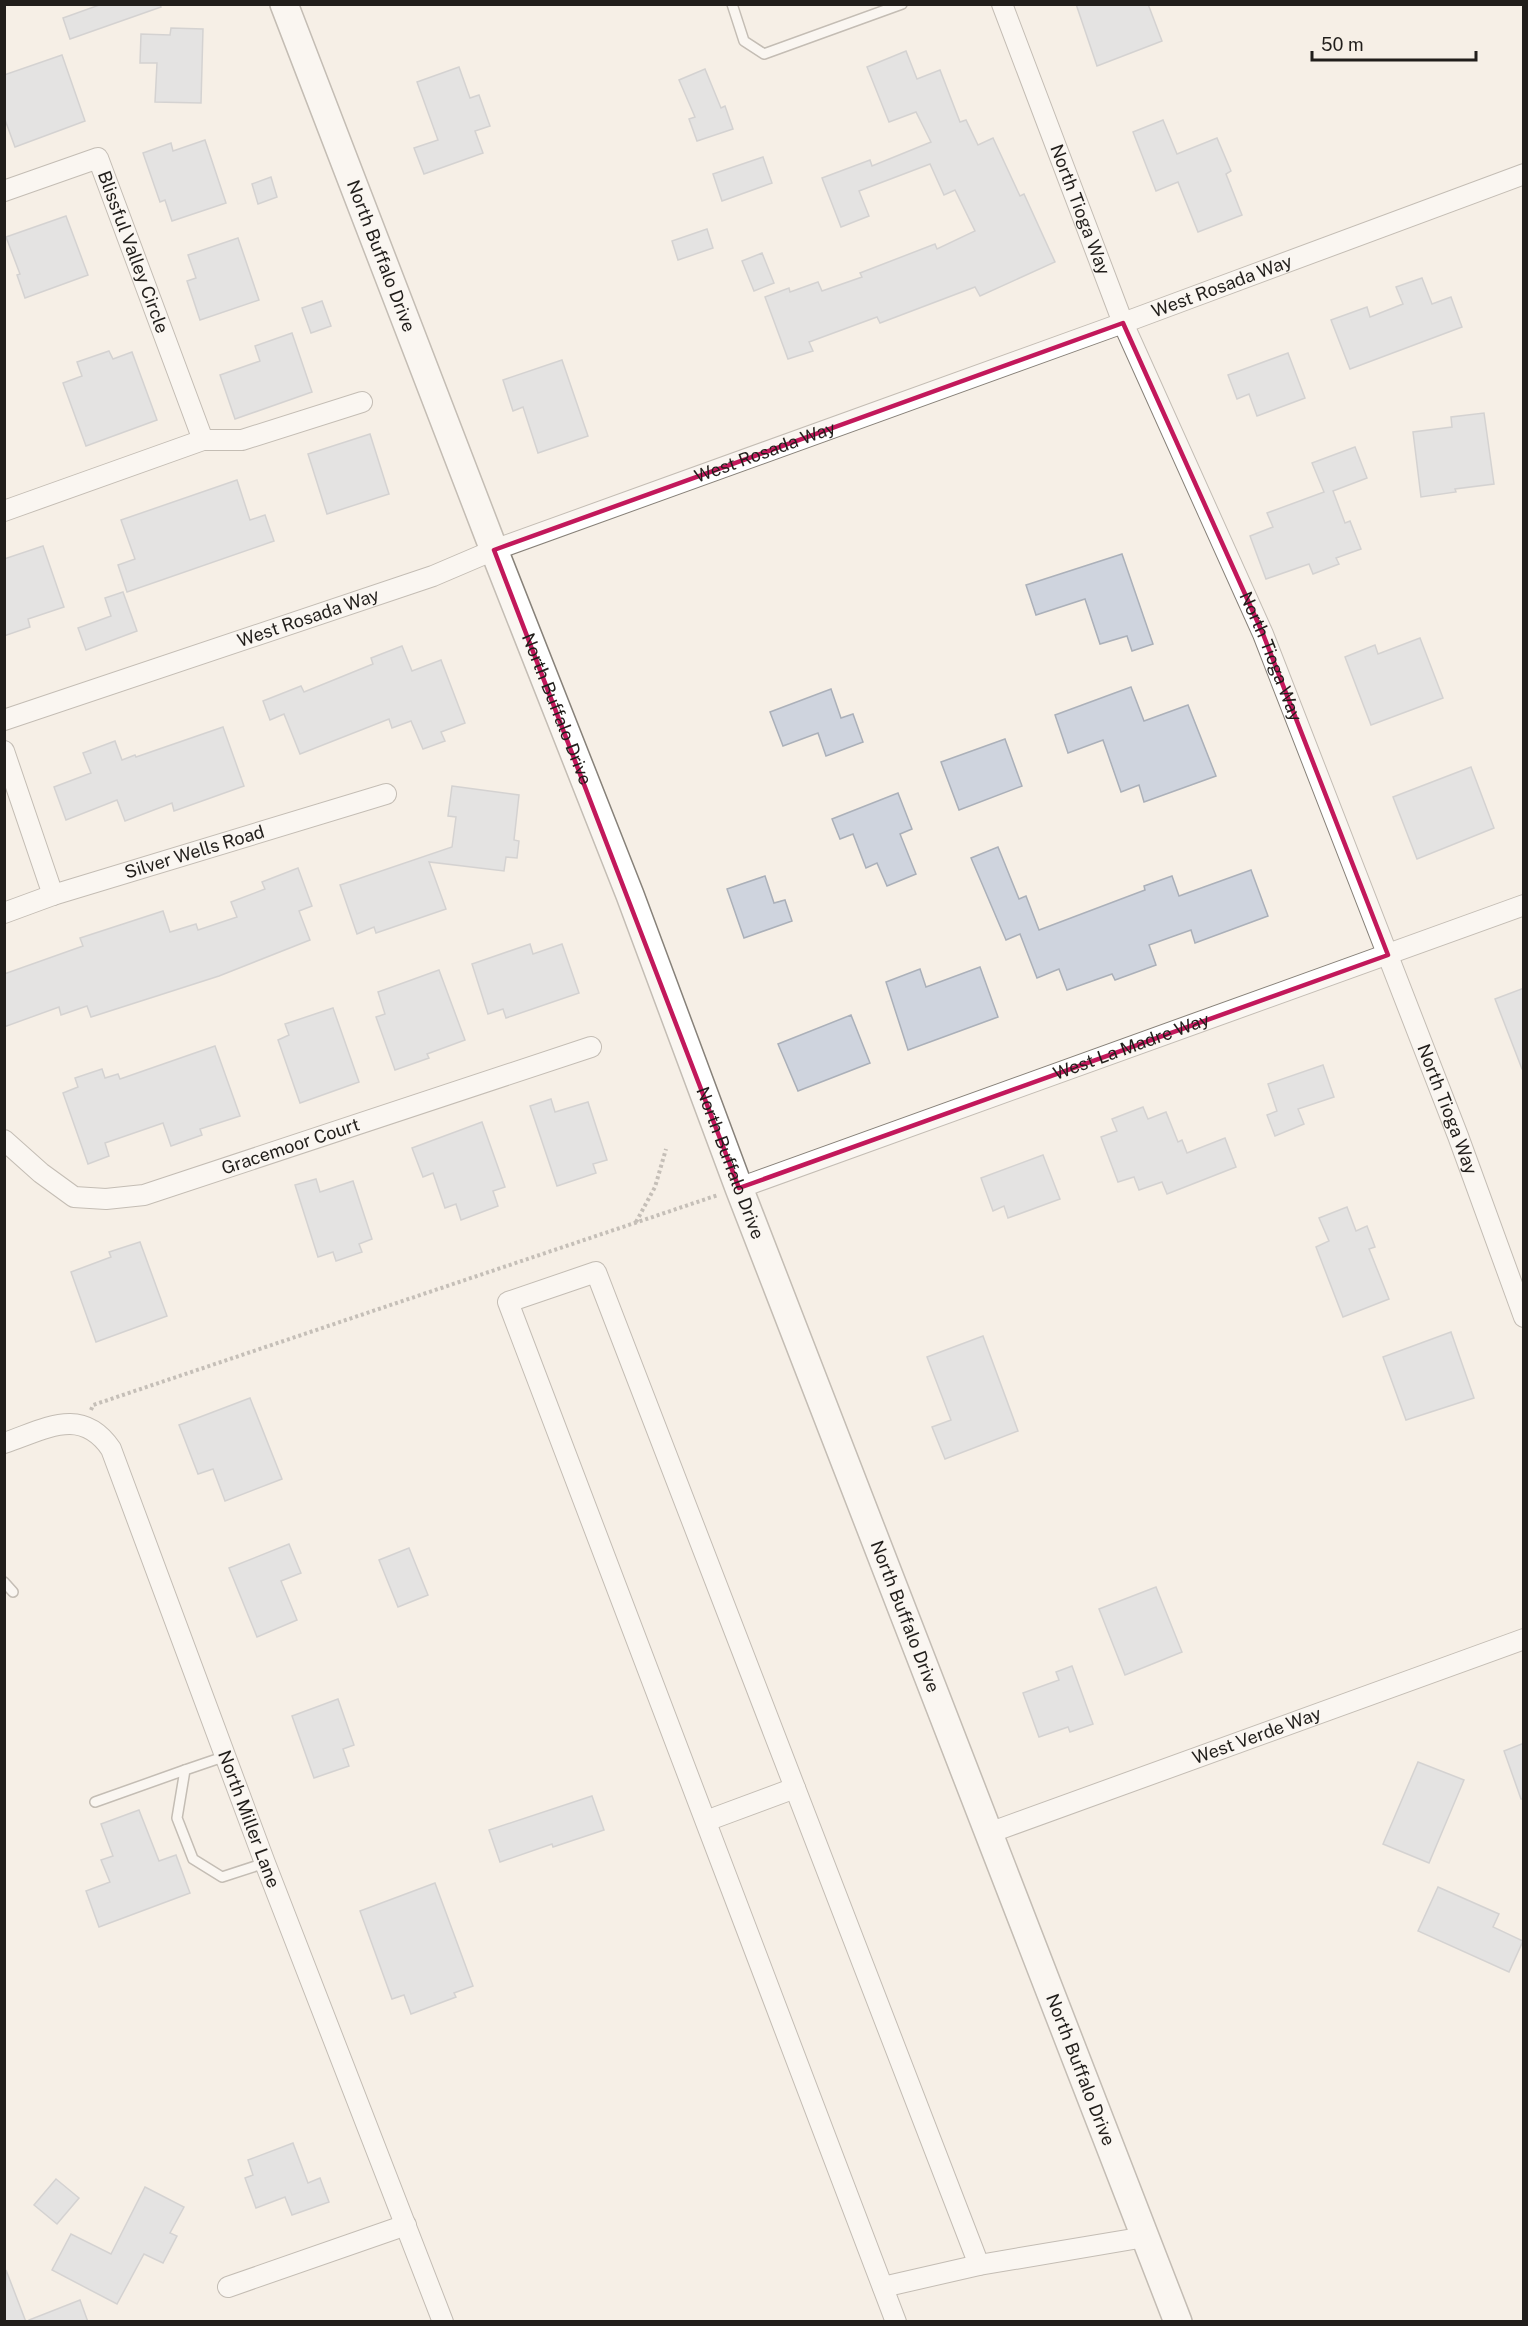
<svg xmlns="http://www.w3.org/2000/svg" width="1528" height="2326" viewBox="0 0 1528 2326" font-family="'Public Sans',sans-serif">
  <rect width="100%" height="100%" fill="#f6efe6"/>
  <g fill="#cfd4de" stroke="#abb0b9" stroke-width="1.5">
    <polygon points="102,4 160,4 161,7 70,39 63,18"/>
    <polygon points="1076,4 1148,4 1162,41 1097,66"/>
    <polygon points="171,28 203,29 201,103 155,102 157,63 140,63 141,34 170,35"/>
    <polygon points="906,51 917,79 940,70 960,122 966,120 978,145 993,138 1020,196 1024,194 1055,262 980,296 975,287 880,323 877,317 809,342 813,351 788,359 765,297 789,288 790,292 818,282 822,291 862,277 860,273 935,244 937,249 975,231 955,190 944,195 930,164 859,191 869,216 841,227 822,178 870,160 872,166 931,142 916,112 889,122 867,67"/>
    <polygon points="62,55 85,121 15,147 4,117 4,75"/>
    <polygon points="459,67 470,98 479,95 490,126 475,131 483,153 424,174 414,148 438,140 417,82"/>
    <polygon points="705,69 721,108 725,106 733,129 697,141 689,119 695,117 679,80"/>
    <polygon points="1163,120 1177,154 1217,138 1231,171 1226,174 1242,215 1198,232 1178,182 1156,191 1133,132"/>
    <polygon points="205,140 226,203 172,221 165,200 160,202 143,153 171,143 173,151"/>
    <polygon points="763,157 772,183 722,201 713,174"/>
    <polygon points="271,177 277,197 258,204 252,184"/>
    <polygon points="66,216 88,275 25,298 17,275 20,274 6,237"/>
    <polygon points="707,229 713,248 678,260 672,241"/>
    <polygon points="238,238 259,300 200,320 187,281 196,278 188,255"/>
    <polygon points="762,253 774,283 754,291 742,261"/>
    <polygon points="1422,278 1432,304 1451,297 1462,327 1350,369 1331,320 1367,307 1370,317 1403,304 1396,287"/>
    <polygon points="322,301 331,326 311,333 302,308"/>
    <polygon points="292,333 312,392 235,419 220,375 260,361 255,346"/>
    <polygon points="109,351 113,359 132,352 157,420 86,446 63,383 82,376 77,362"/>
    <polygon points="1288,353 1305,398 1257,416 1249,394 1237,399 1228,375"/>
    <polygon points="562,360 588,436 538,453 523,407 513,411 503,380"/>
    <polygon points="1484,413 1494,484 1455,489 1456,492 1421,497 1413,432 1452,427 1451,417"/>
    <polygon points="370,434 389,494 327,514 308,454"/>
    <polygon points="1355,447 1367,478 1333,491 1345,523 1350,521 1361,549 1336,558 1339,564 1313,574 1309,564 1266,579 1250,536 1273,527 1267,513 1324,492 1312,463"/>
    <polygon points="237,480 250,520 265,515 274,541 127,592 118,565 135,559 121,520"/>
    <polygon points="43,546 64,607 28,619 30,627 4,636 4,559"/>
    <polygon points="1122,554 1153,644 1132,651 1127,636 1100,644 1085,599 1036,615 1026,585"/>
    <polygon points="123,592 137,631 86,650 78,628 111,616 105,598"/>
    <polygon points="1420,638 1443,698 1371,725 1345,657 1375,645 1378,654"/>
    <polygon points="402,646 412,671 441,660 465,723 441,732 445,741 423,749 411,721 392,728 389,719 300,754 284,714 270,720 263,701 301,686 304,692 373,664 371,658"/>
    <polygon points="1131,687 1144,721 1188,705 1216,776 1144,802 1139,785 1121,792 1103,740 1068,753 1055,715"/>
    <polygon points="831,689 841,718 853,714 863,742 826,756 818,733 783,746 770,712"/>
    <polygon points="223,727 244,786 174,811 172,803 125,821 117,800 66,820 54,787 91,773 83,753 115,741 122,760 135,755 136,757"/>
    <polygon points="1005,739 1022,786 959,810 941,762"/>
    <polygon points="1471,767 1494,828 1417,859 1393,797"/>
    <polygon points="452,786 519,795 514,840 519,841 517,858 506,857 504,871 429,862 446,909 376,933 374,927 357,934 340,885 452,847 456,817 448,816"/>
    <polygon points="898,793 912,829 900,834 916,874 887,886 877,863 866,868 853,834 840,839 832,819"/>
    <polygon points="998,847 1019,899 1026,896 1039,930 1145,890 1144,886 1172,876 1179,896 1251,870 1268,916 1195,943 1191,930 1149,945 1156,965 1115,980 1112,974 1067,990 1059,969 1037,978 1020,934 1006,940 971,858"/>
    <polygon points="298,868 312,906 299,911 310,940 219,976 91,1017 87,1006 61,1015 59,1007 4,1027 4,974 83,946 80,938 163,911 170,932 196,924 198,930 237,917 231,902 265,889 262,882"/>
    <polygon points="765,876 774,903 785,900 792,921 744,938 727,889"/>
    <polygon points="530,944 533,954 562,944 579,993 506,1018 503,1009 488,1014 472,964"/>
    <polygon points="980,967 998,1017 908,1050 886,982 920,969 926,987"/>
    <polygon points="439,970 465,1040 427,1054 429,1058 395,1070 376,1017 385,1014 378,992"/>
    <polygon points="1524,988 1524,1069 1522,1069 1495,999"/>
    <polygon points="333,1008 359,1082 300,1103 278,1040 289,1035 285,1024"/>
    <polygon points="851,1015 870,1063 798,1091 778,1044"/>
    <polygon points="215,1046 240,1116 200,1129 202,1135 171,1146 163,1123 105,1143 109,1156 88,1164 63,1093 78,1087 75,1078 102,1069 105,1078 118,1074 120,1079"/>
    <polygon points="1323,1065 1334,1097 1298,1109 1304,1124 1275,1136 1267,1115 1277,1111 1268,1084"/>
    <polygon points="551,1099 555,1112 588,1102 607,1160 593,1164 596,1173 557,1186 530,1106"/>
    <polygon points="1143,1107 1148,1119 1166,1112 1178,1142 1182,1140 1187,1153 1225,1138 1236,1167 1167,1194 1162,1182 1139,1190 1134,1177 1118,1182 1101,1137 1117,1131 1112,1119"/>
    <polygon points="482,1122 505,1187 493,1191 498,1206 461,1220 456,1204 445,1208 433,1173 423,1177 412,1148"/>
    <polygon points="1043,1155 1060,1199 1008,1218 1004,1206 993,1211 981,1178"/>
    <polygon points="316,1179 320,1192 353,1181 372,1239 359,1244 362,1252 336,1261 333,1252 318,1257 295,1185"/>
    <polygon points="1347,1207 1356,1231 1367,1226 1375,1247 1369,1249 1389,1299 1343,1317 1316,1247 1329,1241 1319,1218"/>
    <polygon points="140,1242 167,1316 96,1342 71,1272 111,1257 109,1252"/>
    <polygon points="1451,1332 1474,1398 1406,1420 1383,1357"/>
    <polygon points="983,1336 1018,1431 945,1459 932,1427 951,1420 927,1357"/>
    <polygon points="250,1398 282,1479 225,1501 213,1469 198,1474 179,1425"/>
    <polygon points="289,1544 301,1573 281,1581 297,1620 257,1637 229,1568"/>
    <polygon points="409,1548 428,1595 398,1607 379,1560"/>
    <polygon points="1156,1587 1182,1652 1125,1675 1099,1609"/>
    <polygon points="1072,1666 1093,1724 1070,1732 1068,1727 1039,1737 1023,1693 1059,1680 1056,1672"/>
    <polygon points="338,1699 354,1745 343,1749 349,1766 314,1778 292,1716"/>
    <polygon points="1524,1743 1524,1799 1521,1799 1504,1751"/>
    <polygon points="1418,1762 1464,1780 1429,1863 1383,1844"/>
    <polygon points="592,1796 604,1830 553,1847 552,1844 500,1862 489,1830"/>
    <polygon points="139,1810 159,1861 176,1855 190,1893 99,1927 86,1891 110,1882 101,1860 113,1856 101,1824"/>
    <polygon points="435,1883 473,1986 454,1993 456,1997 411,2014 404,1995 392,1999 360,1911"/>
    <polygon points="1438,1887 1499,1914 1493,1927 1523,1941 1509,1972 1418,1931"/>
    <polygon points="293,2143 308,2183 320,2178 329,2202 292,2215 285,2197 256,2208 245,2178 253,2175 248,2160"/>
    <polygon points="56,2179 79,2198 57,2224 34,2205"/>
    <polygon points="145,2187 184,2207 170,2233 177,2236 163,2263 144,2254 117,2304 52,2270 71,2234 111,2254"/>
    <polygon points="6,2270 26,2322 4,2322"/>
    <polygon points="80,2300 88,2322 29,2322 29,2320"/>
  </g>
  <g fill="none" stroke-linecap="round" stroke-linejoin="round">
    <defs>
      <g id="lane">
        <polyline points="732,4 744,41 764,54 902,4"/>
        <polyline points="4,1582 13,1592"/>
        <polyline points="226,1756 185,1770 177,1818 193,1859 222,1877 265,1863"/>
        <polyline points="95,1802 185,1770"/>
      </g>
      <g id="street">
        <path id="s1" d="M1002 4 1123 323 1263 634 1458 1136 1524 1317"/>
        <path id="s2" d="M4 191 98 158 203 440 4 511"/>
        <polyline points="203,440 242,440 362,402"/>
        <path id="s3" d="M4 720 433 576 494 550 1123 323 1524 174"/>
        <polyline points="4,751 53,895"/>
        <path id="s4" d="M4 913 53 895 386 794"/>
        <path id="s5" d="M4 1140 41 1173 74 1197 106 1199 144 1195 591 1047"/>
        <path id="s6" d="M739 1188 1524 905"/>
        <path id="s7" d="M4 1443C44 1430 81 1405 111 1449L265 1863 443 2322"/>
        <polyline points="706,1821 795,1788"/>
        <path id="s8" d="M989 1833 1524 1639"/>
        <polyline points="228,2287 406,2225"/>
        <polyline points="883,2287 979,2265 1145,2237"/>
        <polyline points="896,2322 508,1302 596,1272 979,2265"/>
      </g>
      <g id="secondary">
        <path id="s9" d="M284 4 494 550 630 895 739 1188 1178 2322"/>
      </g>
    </defs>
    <use href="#lane" stroke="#878179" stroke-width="12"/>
    <use href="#street" stroke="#878179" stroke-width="22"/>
    <use href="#secondary" stroke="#878179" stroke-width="30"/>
    <g stroke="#8b8680" stroke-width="4" stroke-dasharray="3 3" stroke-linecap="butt">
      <polyline points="636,1222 655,1187 666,1149"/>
      <polyline points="91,1410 93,1405 718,1195"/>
    </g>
    <use href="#lane" stroke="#fff" stroke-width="9"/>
    <use href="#street" stroke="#fff" stroke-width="20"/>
    <use href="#secondary" stroke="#fff" stroke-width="27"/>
  </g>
  <path d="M0 0H1528V2326H0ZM1123 323 1263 634 1388 955 739 1188 494 550Z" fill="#f6efe6" fill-opacity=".55" fill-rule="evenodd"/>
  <path fill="none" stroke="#c2185b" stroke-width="4.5" stroke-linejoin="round" d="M1123 323 1263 634 1388 955 739 1188 494 550Z"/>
  <g text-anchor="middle" stroke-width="4.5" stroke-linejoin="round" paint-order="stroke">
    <g font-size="18" fill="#211e1b" stroke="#f6efe6">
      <text dy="6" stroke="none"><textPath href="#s1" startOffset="220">North Tioga Way</textPath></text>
      <text dy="6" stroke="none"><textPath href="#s2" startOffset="200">Blissful Valley Circle</textPath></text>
      <text dy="6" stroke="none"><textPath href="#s9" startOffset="270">North Buffalo Drive</textPath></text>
      <text dy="6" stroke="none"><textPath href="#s3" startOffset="1293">West Rosada Way</textPath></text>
      <text dy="6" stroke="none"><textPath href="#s3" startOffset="807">West Rosada Way</textPath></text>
      <text dy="6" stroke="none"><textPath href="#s3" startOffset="321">West Rosada Way</textPath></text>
      <text dy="6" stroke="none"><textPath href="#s1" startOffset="706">North Tioga Way</textPath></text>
      <text dy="6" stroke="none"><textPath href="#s9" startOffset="756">North Buffalo Drive</textPath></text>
      <text dy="6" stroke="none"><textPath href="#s4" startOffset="200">Silver Wells Road</textPath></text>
      <text dy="6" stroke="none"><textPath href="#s6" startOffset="417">West La Madre Way</textPath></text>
      <text dy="6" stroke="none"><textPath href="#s1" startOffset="1192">North Tioga Way</textPath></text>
      <text dy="6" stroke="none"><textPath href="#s5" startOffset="315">Gracemoor Court</textPath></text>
      <text dy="6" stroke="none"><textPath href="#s9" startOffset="1242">North Buffalo Drive</textPath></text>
      <text dy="6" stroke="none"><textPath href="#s9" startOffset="1728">North Buffalo Drive</textPath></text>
      <text dy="6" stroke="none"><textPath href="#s8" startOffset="285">West Verde Way</textPath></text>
      <text dy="6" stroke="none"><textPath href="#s7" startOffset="514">North Miller Lane</textPath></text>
      <text dy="6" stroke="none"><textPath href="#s9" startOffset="2214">North Buffalo Drive</textPath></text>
    </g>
  </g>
  <rect width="1528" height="2326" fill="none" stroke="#211e1b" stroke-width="12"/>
  <path d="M1312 51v9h164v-9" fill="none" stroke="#211e1b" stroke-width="3"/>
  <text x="1321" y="51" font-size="18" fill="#211e1b" stroke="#f6efe6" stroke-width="4.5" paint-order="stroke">50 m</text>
</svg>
